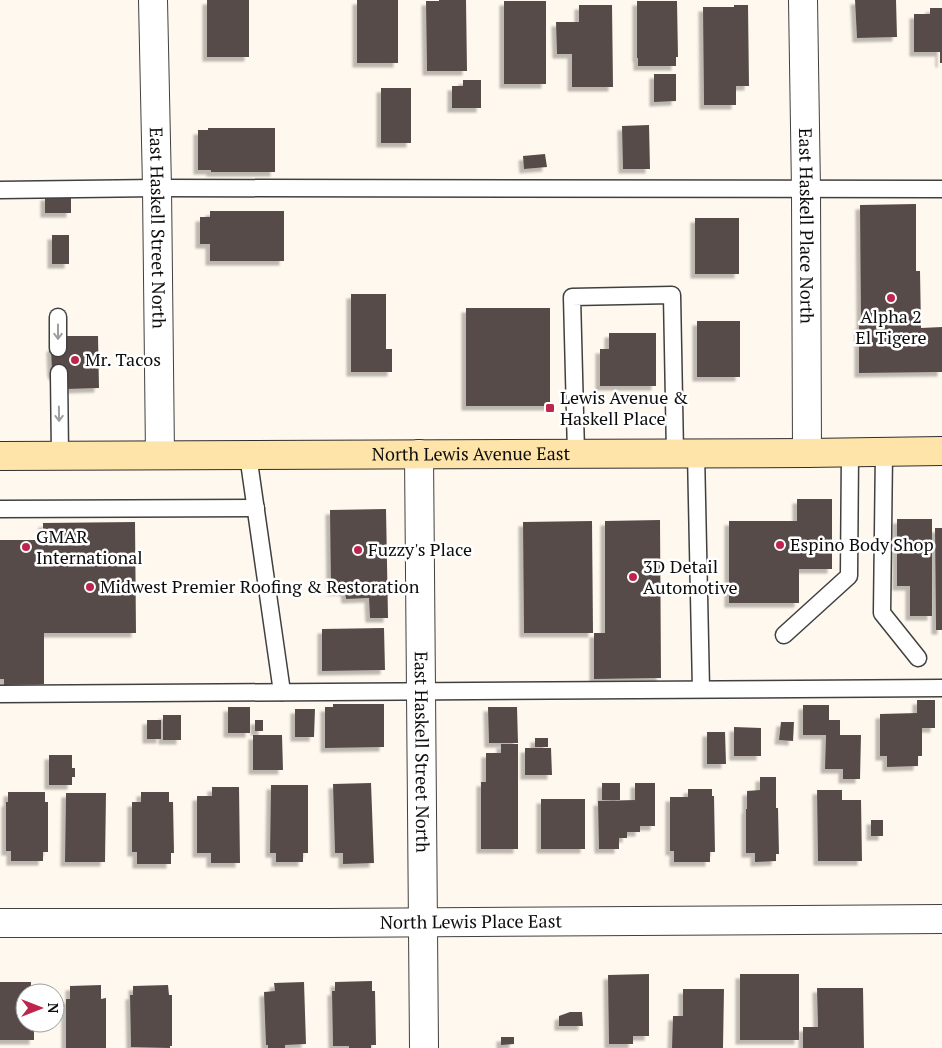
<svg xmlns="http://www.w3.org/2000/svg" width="942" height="1048" viewBox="0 0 942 1048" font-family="'PT Serif',serif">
  <defs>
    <filter id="shadow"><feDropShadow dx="-4.5" dy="4.5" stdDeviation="1" flood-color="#0004"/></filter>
  </defs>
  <rect width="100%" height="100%" fill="#fff8ee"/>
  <g fill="#564c4a" filter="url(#shadow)">
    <rect x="207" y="0" width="42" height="57"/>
    <rect x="357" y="0" width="41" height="63"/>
    <polygon points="439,0 466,0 467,71 427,71 426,1 439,1"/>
    <polygon points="855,0 896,0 897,37 857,38"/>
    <rect x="504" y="1" width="42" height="83"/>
    <polygon points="637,1 677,1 678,57 676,57 676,66 638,66 638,58 637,58"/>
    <polygon points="579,5 612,5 613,87 572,87 572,54 557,54 556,22 579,22"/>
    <polygon points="734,5 748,5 749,86 736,86 736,105 704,105 703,7 734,7"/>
    <polygon points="930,8 942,8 942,63 940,63 940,52 914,52 914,14 930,14"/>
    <polygon points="654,74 676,74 676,101 654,102"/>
    <polygon points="463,80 481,80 481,108 452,108 452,86 463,86"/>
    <rect x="381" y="88" width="30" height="55"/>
    <polygon points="649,125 650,169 623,169 622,126"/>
    <polygon points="208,128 275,128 275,172 211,172 211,170 198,170 198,130 208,130"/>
    <polygon points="545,154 547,167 524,169 523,156"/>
    <rect x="45" y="196" width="26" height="17"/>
    <polygon points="916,204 916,271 920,271 921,328 942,327 942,372 859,373 859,325 861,325 860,205"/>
    <polygon points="210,211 284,211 284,261 210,261 210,244 200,244 200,217 210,217"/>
    <rect x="695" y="218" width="44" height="56"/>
    <rect x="52" y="235" width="17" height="29"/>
    <polygon points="351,294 386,294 386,349 392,349 392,372 351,372"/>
    <rect x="466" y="308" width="84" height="98"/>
    <rect x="697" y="321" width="43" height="56"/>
    <polygon points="609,333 656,333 656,386 600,386 600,349 609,349"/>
    <polygon points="65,336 98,336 99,388 66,389 52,373 51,348"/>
    <polygon points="797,499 832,499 832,569 799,569 799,603 729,603 729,521 797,521"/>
    <polygon points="386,509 388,618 370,618 369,598 346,599 345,591 331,591 330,510"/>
    <polygon points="897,519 932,519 932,616 910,616 910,586 897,586"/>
    <polygon points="660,520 661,678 594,679 594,633 605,633 605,521"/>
    <polygon points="592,521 593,633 524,633 523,522"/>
    <polygon points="135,522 136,633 44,633 44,684 4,685 4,679 0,679 0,540 43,540 43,523"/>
    <polygon points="935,528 942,528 942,630 936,630"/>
    <polygon points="384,628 385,670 322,671 322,629"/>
    <polygon points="917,700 935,700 935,728 922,728 922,756 918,756 918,766 887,767 887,756 880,756 880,714 917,713"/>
    <polygon points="333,704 384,704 384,747 325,748 325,707 333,707"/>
    <polygon points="803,705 829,705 829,720 840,720 840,735 861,735 860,779 843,779 843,769 825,769 826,735 803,735"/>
    <rect x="228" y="707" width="22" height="26"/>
    <polygon points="488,707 517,707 518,743 489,743"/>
    <polygon points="295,709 315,709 314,737 295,737"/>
    <rect x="163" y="715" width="18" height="25"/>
    <rect x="147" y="720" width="14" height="19"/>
    <rect x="255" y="720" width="8" height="11"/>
    <polygon points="781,722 794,722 793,741 779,740"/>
    <polygon points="734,727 761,728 761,756 734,756"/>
    <polygon points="707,732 725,732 726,764 707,764"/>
    <polygon points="253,735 282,735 283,770 253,770"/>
    <rect x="535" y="738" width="13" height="9"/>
    <polygon points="501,744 518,744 518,849 481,849 481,782 486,782 486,753 501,753"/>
    <polygon points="525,748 551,748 552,775 525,775"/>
    <polygon points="49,755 72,755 72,768 75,768 75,777 72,777 72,785 49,785"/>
    <polygon points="760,777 776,777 776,808 778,808 779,854 776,854 776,861 755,862 755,853 746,853 746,809 747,809 747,791 760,790"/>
    <polygon points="371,783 374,863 343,864 343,853 335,853 333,784"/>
    <rect x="602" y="783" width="18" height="17"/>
    <polygon points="635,783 655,783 655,826 640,826 640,832 627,832 627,838 619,838 619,849 599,849 598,801 635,800"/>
    <polygon points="271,785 308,785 308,853 303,853 303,862 276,862 276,853 270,853"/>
    <polygon points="212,787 239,787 240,863 211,863 211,853 197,853 197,796 212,796"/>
    <polygon points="688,789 712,789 712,796 714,796 715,852 710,852 710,862 674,862 674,851 670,851 670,797 688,797"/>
    <polygon points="817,790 842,790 842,800 861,800 862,861 818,861"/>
    <polygon points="8,792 45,792 45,802 48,802 48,852 43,852 43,861 11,861 11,851 6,851 6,802 8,802"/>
    <polygon points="141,792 169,792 169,802 173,802 174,853 171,853 171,864 137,864 137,852 132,852 132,802 141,802"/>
    <polygon points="66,793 106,793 105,862 65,862"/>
    <rect x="541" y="799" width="44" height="50"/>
    <rect x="871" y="820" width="12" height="16"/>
    <polygon points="649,974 649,1036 633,1036 633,1044 609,1044 608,975"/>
    <rect x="740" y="974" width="59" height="66"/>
    <polygon points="372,981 372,991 375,991 376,1045 371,1045 371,1048 349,1048 349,1046 333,1046 332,991 335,991 335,982"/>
    <polygon points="0,982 31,982 31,993 25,993 25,1023 34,1023 34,1040 0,1040"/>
    <polygon points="304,982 306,1044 285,1045 285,1048 268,1048 268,1045 266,1045 264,992 275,991 274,983"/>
    <polygon points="101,985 101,999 106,998 106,1048 66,1048 66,999 70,999 70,986"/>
    <polygon points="168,985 169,995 172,995 172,1046 170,1046 170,1048 131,1047 130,995 133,995 133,986"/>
    <polygon points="817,988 863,988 864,1048 803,1048 803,1027 818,1027"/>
    <polygon points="683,989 724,989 723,1048 672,1048 673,1016 683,1016"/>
    <polygon points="570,1012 582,1012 583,1026 559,1026 559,1016"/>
    <polygon points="501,1037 514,1037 514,1044 501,1045"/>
  </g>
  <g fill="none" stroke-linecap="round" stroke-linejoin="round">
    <defs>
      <g id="service">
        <polyline points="0,190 157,188 942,189"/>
        <polyline points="58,317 58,348"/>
        <polyline points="59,373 60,455"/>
        <polyline points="884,452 882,613 918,658"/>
        <polyline points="576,453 572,297 672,295 675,453"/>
        <polyline points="696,453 701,689"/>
        <polyline points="248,455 282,692"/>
        <polyline points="0,509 256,508"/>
        <polyline points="784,635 849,576 850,453"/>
        <polyline points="0,694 942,688"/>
      </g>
      <g id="minor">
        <path id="s1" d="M153 0 157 188 160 455"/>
        <path id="s2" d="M803 0 806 190 807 453"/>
        <path id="s3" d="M419 454 424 1048"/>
        <path id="s4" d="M0 923H328L942 919"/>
      </g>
      <g id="secondary">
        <path id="s5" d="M0 456 807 453 942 451"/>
      </g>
    </defs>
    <use href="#service" stroke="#404040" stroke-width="19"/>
    <use href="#minor" stroke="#404040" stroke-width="30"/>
    <use href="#secondary" stroke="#2f2f2f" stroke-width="30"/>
    <use href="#service" stroke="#fff" stroke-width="16"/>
    <use href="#minor" stroke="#fff" stroke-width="28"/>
    <use href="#secondary" stroke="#ffe4a9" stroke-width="28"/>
  </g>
  <defs><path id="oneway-shaft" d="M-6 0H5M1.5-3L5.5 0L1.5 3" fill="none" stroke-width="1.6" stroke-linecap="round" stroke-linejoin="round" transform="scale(1.25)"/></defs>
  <g stroke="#9e9e9e">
    <use href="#oneway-shaft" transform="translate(58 332) rotate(90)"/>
    <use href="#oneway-shaft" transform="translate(59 414) rotate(89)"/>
  </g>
  <g fill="#be254c" stroke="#fff" stroke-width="2">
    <circle cx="891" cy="298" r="5"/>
    <circle cx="75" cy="360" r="5"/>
    <rect x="545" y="403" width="10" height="10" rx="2.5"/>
    <circle cx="780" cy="545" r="5"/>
    <circle cx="26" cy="547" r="5"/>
    <circle cx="358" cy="550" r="5"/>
    <circle cx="633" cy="577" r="5"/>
    <circle cx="90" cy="587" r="5"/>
  </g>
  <g text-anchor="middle" stroke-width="5" stroke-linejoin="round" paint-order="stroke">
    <g font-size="18" fill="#0d0d0d" stroke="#fff">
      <text dy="6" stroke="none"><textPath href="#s2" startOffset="226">East Haskell Place North</textPath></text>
      <text dy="6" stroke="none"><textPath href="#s1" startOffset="228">East Haskell Street North</textPath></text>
      <text dy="6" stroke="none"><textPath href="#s5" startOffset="471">North Lewis Avenue East</textPath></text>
      <text dy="6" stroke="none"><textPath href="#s3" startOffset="298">East Haskell Street North</textPath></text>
      <text dy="6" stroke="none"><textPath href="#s4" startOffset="471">North Lewis Place East</textPath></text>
    </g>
    <g font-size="18" fill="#0d0d0d" stroke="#fff" text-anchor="start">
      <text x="891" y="323" text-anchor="middle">Alpha 2<tspan x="891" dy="21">El Tigere</tspan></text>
      <text x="85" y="366">Mr. Tacos</text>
      <text x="560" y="404">Lewis Avenue &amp;<tspan x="560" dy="21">Haskell Place</tspan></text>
      <text x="36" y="543">GMAR<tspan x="36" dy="21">International</tspan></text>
      <text x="790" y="551">Espino Body Shop</text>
      <text x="368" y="556">Fuzzy's Place</text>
      <text x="643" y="573">3D Detail<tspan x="643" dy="21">Automotive</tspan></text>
      <text x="100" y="593">Midwest Premier Roofing &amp; Restoration</text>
    </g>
  </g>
  <g transform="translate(40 1008) rotate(90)"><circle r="24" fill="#ffffff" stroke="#9e9e9e"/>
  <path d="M0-4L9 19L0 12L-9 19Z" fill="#be254c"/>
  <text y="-8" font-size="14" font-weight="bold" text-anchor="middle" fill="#0d0d0d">N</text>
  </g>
</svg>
